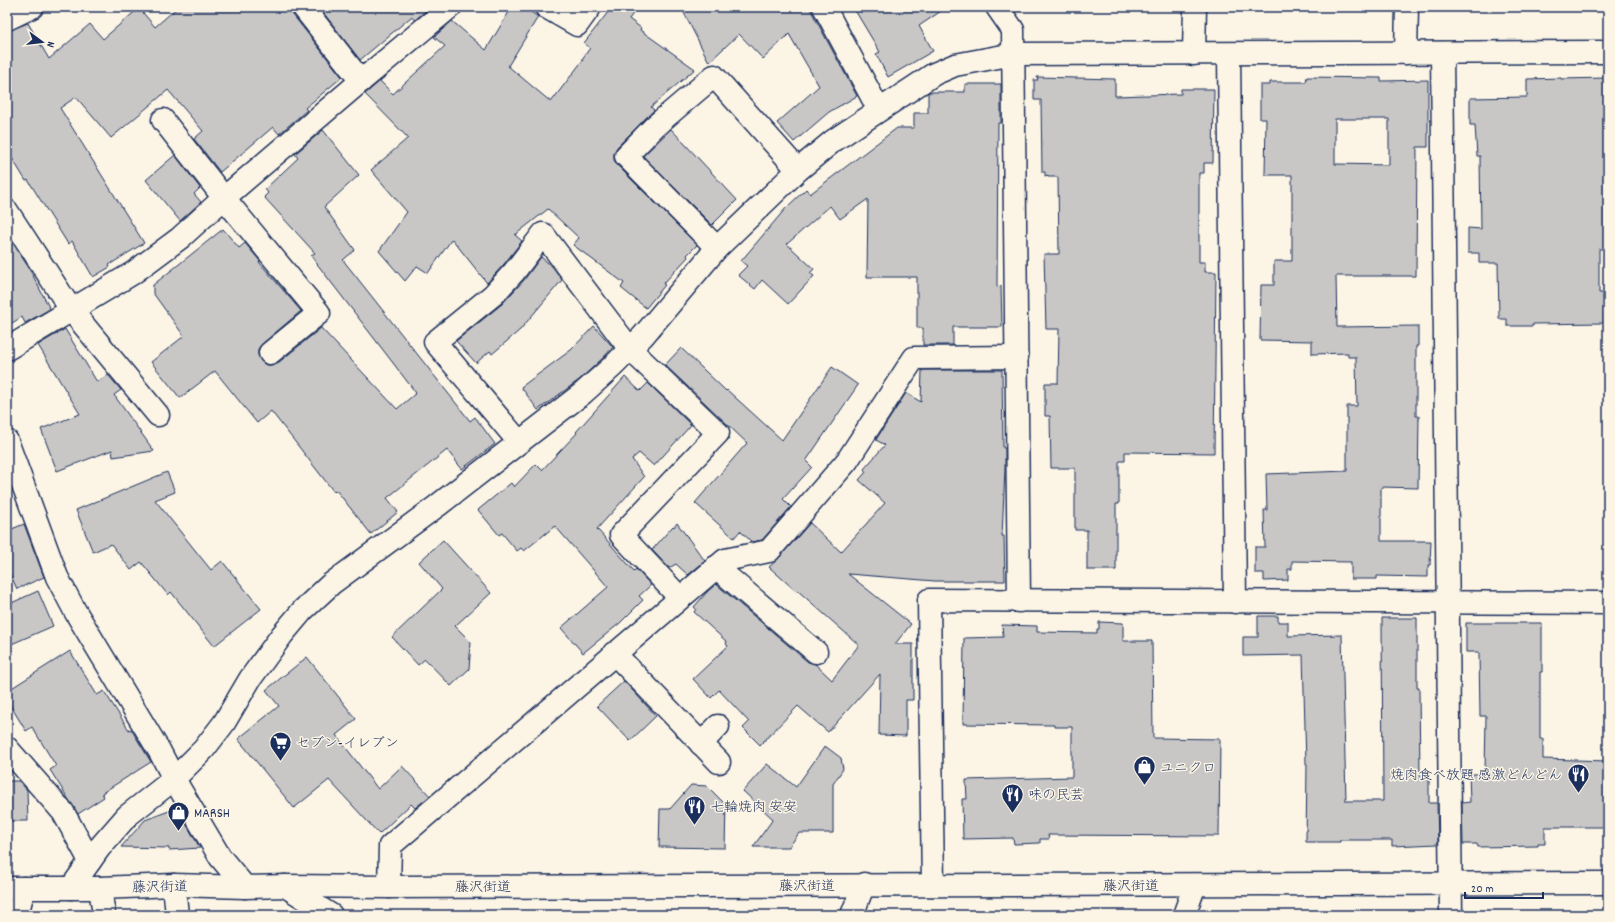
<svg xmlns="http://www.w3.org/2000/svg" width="1615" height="922" viewBox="0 0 1615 922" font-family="Dekko,'Klee One',sans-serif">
  <rect width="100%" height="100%" fill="#fcf5e5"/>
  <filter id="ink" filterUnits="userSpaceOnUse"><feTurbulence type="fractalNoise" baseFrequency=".025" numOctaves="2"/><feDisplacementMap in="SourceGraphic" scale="8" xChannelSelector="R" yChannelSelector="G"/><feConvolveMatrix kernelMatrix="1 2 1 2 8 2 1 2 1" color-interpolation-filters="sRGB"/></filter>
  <g filter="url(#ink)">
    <g fill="#c8c7c6" stroke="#1b2f5e" fill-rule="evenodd">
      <polygon points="178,7 291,7 293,15 342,77 305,108 307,110 279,134 273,127 220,172 194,139 203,131 168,90 111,138 76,97 60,108 144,243 109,265 110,267 93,277 72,241 68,244 28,180 26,181 7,150 7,31 28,23 49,59 90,24 103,39 139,8 155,27"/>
      <polygon points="319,7 430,7 415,20 411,17 360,60"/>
      <polygon points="512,7 524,7 538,17 508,66 551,102 583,60 582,59 590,48 584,43 612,7 638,7 629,19 641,28 640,30 695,69 651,107 654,110 617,147 614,153 614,160 617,165 697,245 687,255 688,257 663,284 665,285 646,308 621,288 624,283 573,245 579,238 548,209 515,235 522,241 504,264 487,283 452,239 428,273 417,266 405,281 379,251 407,212 371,170 408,138 365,94 380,81 393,94 445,46 434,37 452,21 486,50"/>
      <polygon points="681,7 809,7 857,96 829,112 794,142 777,123 819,86 789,34 763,59 739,34 709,62"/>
      <polygon points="853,7 947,7 919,26 933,51 888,77 876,54 880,52"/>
      <polygon points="1037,77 1115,79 1115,96 1181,94 1181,89 1214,89 1213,163 1204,163 1204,173 1199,173 1199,262 1205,262 1205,272 1216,272 1214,453 1125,452 1125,461 1120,461 1119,462 1119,504 1116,504 1116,570 1087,570 1087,530 1075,530 1075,468 1051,468 1050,416 1045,416 1045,383 1058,383 1059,329 1046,329 1044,254 1059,254 1058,177 1048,177 1048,175 1045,176 1045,172 1042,172 1041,100 1034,100 1034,80 1038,80"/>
      <path d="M1307 77 1381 78V81L1428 80V147H1417L1416 276H1336L1337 327 1418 326V346H1416V416H1419L1418 488 1381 487V541H1431L1430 565H1428V577L1377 576V579H1351V562L1292 561V569H1288V580L1264 581V573H1255V547H1265L1264 510H1267L1266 474 1347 471V406H1357L1356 357H1348V353L1312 354V341L1260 340 1261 285H1274V261H1292V175H1265L1266 119H1260V85H1270V82H1306ZM1335 119H1389V165L1335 164Z"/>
      <polygon points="1561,78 1561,79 1606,78 1606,84 1608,84 1608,211 1605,211 1605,249 1599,249 1599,293 1604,293 1604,323 1533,324 1533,326 1507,326 1507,319 1499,319 1498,263 1479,263 1479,253 1468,253 1468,228 1481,229 1480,156 1477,156 1475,125 1470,125 1470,98 1527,97 1527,79"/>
      <polygon points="965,84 1001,84 1001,123 998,123 997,287 1001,286 1002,327 953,327 953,345 923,345 923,328 917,328 917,277 867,277 868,199 840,219 830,206 787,244 814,269 810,273 814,276 788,304 762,280 755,289 738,275 747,266 741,261 786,208 806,189 810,194 897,128 914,128 914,113 928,113 928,93 930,92 965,92"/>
      <polygon points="671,129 737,200 712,225 643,156"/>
      <polygon points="323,130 359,175 324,207 355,250 343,260 470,421 475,417 495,444 462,469 447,450 387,498 398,512 371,534 336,490 334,492 271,411 257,423 215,371 180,398 151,362 184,336 153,293 153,285 223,229 239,248 245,243 260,261 259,262 301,311 262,344 258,349 258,355 261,361 266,365 272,365 278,363 321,328 397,409 416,393 311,256 315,253 264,197 268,193 265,189 298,158 295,154"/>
      <polygon points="175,155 200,188 194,194 201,202 180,221 146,180"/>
      <polygon points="7,234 29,268 50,309 25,323 22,317 7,326"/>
      <polygon points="541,257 553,267 562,280 520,330 492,354 490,351 476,363 456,341 502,304 524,280"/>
      <polygon points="594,326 613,347 604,357 579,380 538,410 521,387 571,350"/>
      <polygon points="65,329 97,382 108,375 121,390 114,395 154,451 113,457 112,450 57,471 41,429 80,414 38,345"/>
      <polygon points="681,348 726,391 727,390 782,440 832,367 858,385 806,461 812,467 783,499 791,507 762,540 752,542 740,531 734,538 695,503 747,443 665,365"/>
      <polygon points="922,370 1002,370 1003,448 1005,448 1005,468 1002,536 1004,536 1005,581 935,581 848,574 911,624 895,644 913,644 913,700 906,700 906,736 879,735 880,674 828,732 798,706 760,745 743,728 749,722 719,690 711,698 693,679 728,646 726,644 727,642 694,612 696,609 694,607 707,592 716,584 808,662 815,664 832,680 859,645 797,590 796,591 769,567 778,559 810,523 841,552 885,503 859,480 866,472 864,469 885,445 876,440 877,438 906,393 921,402"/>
      <polygon points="625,377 640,391 648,383 691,425 654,466 639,453 632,459 644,477 597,529 634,571 636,569 651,585 639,596 643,600 620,623 583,653 561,628 608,587 555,526 524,551 521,548 517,551 502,533 499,535 478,510 511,483 514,487 536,464 542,470 577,433 576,432"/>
      <polygon points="167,472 175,492 155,500 211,570 222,561 261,609 214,646 171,592 168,595 141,562 131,570 111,544 93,552 76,510"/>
      <polygon points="677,523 705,561 688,575 676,564 669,568 652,550 673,526 674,527"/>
      <polygon points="24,524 44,577 17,589 7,567 7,531"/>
      <polygon points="443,540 491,593 455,626 471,642 469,669 451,686 425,659 418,665 392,637 442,589 419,562"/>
      <polygon points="38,591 53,626 7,646 7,605"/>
      <polygon points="1258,616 1278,616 1278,622 1288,622 1288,636 1342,635 1346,801 1383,801 1382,618 1417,618 1417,687 1419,687 1420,776 1429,776 1429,803 1437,803 1438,844 1392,846 1392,840 1340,840 1340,842 1306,842 1307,764 1306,764 1303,655 1243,656 1243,637 1258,637"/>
      <polygon points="1099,622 1123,623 1123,641 1152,641 1153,738 1220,739 1219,836 1048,835 1049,839 1040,839 1040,843 1014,844 1013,838 963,839 962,799 967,799 966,780 1072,777 1072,727 1054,727 1054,725 963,724 964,638 1003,637 1002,625 1037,626 1037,632 1097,633 1097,629 1099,629"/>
      <polygon points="1466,623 1542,623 1542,672 1540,672 1540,739 1543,739 1543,759 1608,761 1608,827 1545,827 1545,844 1538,844 1538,846 1478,847 1477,844 1463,844 1462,803 1470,802 1469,774 1485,774 1486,716 1480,716 1479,652 1466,652"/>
      <polygon points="70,651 97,695 104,691 129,730 131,729 151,762 102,793 104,797 78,814 50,770 56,766 32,727 26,731 7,700 7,691"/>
      <polygon points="307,657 356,719 336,735 378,789 402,766 430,796 415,808 411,804 379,834 329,780 294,808 238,739 279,706 266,690"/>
      <polygon points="624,681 656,716 630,741 597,706"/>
      <polygon points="825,746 841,758 843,769 833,784 833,833 799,833 789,847 753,847 773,819 743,791 767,764 796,787"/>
      <polygon points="7,781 19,781 27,790 28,821 7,821"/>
      <polygon points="691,785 707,786 726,805 725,848 659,847 660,809 670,809"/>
      <polygon points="177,808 200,848 169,850 169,848 121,847 145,820"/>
    </g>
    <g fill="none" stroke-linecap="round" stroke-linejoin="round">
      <defs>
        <g id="minor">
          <polyline points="303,7 361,81"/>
          <polyline points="546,7 577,25 590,7"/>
          <polyline points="824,7 879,110"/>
          <polyline points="997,7 1013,30 1019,601"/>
          <polyline points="7,19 32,7"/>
          <polyline points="1406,53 1407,7"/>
          <polyline points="1442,53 1451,915"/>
          <polyline points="1194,54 1195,7"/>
          <polyline points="1229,54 1235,602"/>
          <polyline points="163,120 224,198 319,313 270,353"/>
          <polyline points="7,211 72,311 158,415"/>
          <polyline points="717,248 626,156 655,126 714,76 798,170"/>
          <polyline points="7,349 133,273 180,238 224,198 361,81 450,7"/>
          <polyline points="7,441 57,577 75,611 160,752 174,779 220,857 245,887"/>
          <polyline points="519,442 435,342 493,295 514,272 543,234 630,349 718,433 621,535 680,598"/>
          <polyline points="716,567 816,652"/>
          <polyline points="614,653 719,762"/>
          <polyline points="701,744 718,726"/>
          <polyline points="7,748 63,812 90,861"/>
          <polyline points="174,885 177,915"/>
          <polyline points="933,885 929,600 1608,603"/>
          <polyline points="285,886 331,915"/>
          <polyline points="389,887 390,846 725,560 769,551 847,461 914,358 1017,357"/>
          <polyline points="71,888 100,847 127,816 174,779 204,749 224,723 250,679 282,635 303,610 331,584 437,506 583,393 613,366 643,336 717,248 798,170 833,141 934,74 955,65 1014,54 1608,52"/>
          <polyline points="100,888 104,915"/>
          <polyline points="17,915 24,888"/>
          <polyline points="852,915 864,884"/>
          <polyline points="1184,915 1195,885"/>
        </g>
        <polyline id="highway" points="7,888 100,888 174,885 245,887 285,886 389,887 1608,883"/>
      </defs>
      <use href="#minor" stroke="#1b2f5e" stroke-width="25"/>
      <use href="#highway" stroke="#1b2f5e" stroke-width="25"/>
      <use href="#minor" stroke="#fcf5e5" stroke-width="22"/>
      <use href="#highway" stroke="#fcf5e5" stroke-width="22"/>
    </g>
  </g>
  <defs>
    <symbol id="supermarket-pin" viewBox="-11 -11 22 30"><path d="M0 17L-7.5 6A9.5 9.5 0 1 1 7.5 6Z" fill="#1b2f5e" stroke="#fcf5e5"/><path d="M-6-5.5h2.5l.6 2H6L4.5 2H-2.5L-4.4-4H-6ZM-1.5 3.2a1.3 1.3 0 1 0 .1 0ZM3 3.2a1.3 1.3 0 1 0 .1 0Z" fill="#fff"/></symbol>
    <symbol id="shop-pin" viewBox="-11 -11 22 30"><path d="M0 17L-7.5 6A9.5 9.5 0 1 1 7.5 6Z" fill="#1b2f5e" stroke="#fcf5e5"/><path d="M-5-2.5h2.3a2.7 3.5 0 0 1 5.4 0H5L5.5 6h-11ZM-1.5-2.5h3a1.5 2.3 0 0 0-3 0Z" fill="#fff"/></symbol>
    <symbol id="restaurant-pin" viewBox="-11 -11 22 30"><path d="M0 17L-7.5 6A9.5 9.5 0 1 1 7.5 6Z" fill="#1b2f5e" stroke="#fcf5e5"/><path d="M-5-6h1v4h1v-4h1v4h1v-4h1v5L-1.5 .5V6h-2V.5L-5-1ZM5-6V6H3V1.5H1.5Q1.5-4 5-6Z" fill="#fff"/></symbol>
  </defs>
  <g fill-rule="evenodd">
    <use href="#supermarket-pin" x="268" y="730" width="25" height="34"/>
    <use href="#shop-pin" x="1132" y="754" width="25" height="34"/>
    <use href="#restaurant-pin" x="1566" y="762" width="25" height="34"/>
    <use href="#restaurant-pin" x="1000" y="782" width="25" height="34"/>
    <use href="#restaurant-pin" x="682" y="794" width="25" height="34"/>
    <use href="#shop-pin" x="166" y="800" width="25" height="34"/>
  </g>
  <g text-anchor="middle" stroke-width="3" stroke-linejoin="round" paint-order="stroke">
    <g font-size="14" fill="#1b2f5e" stroke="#fcf5e5" text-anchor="start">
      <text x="296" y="747">セブン-イレブン</text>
      <text x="1160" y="772">ユニクロ</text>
      <text x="1562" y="779" text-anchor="end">焼肉食べ放題 感激どんどん</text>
      <text x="1028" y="799">味の民芸</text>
      <text x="710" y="811">七輪焼肉 安安</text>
      <text x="194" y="817">MARSH</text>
    </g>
    <g font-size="14" fill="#1b2f5e" stroke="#fcf5e5">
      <text x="807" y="890">藤沢街道</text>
      <text x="1131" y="890">藤沢街道</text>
      <text transform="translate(160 886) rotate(-1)" y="5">藤沢街道</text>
      <text x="483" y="891">藤沢街道</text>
    </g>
  </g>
  <rect width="1615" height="922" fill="none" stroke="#fcf5e5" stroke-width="24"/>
  <rect x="12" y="12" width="1591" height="898" fill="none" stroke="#1b2f5e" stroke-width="1.5" filter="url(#ink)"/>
  <g transform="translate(42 42) rotate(105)" stroke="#fcf5e5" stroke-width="3" paint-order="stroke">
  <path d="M0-3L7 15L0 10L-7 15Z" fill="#1b2f5e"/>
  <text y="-6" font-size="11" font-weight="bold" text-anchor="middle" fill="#1b2f5e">N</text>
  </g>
  <path d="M1465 892v6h78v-6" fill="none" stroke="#1b2f5e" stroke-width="2"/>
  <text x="1471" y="892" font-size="12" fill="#1b2f5e" stroke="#fcf5e5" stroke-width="3" paint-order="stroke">20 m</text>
</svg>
